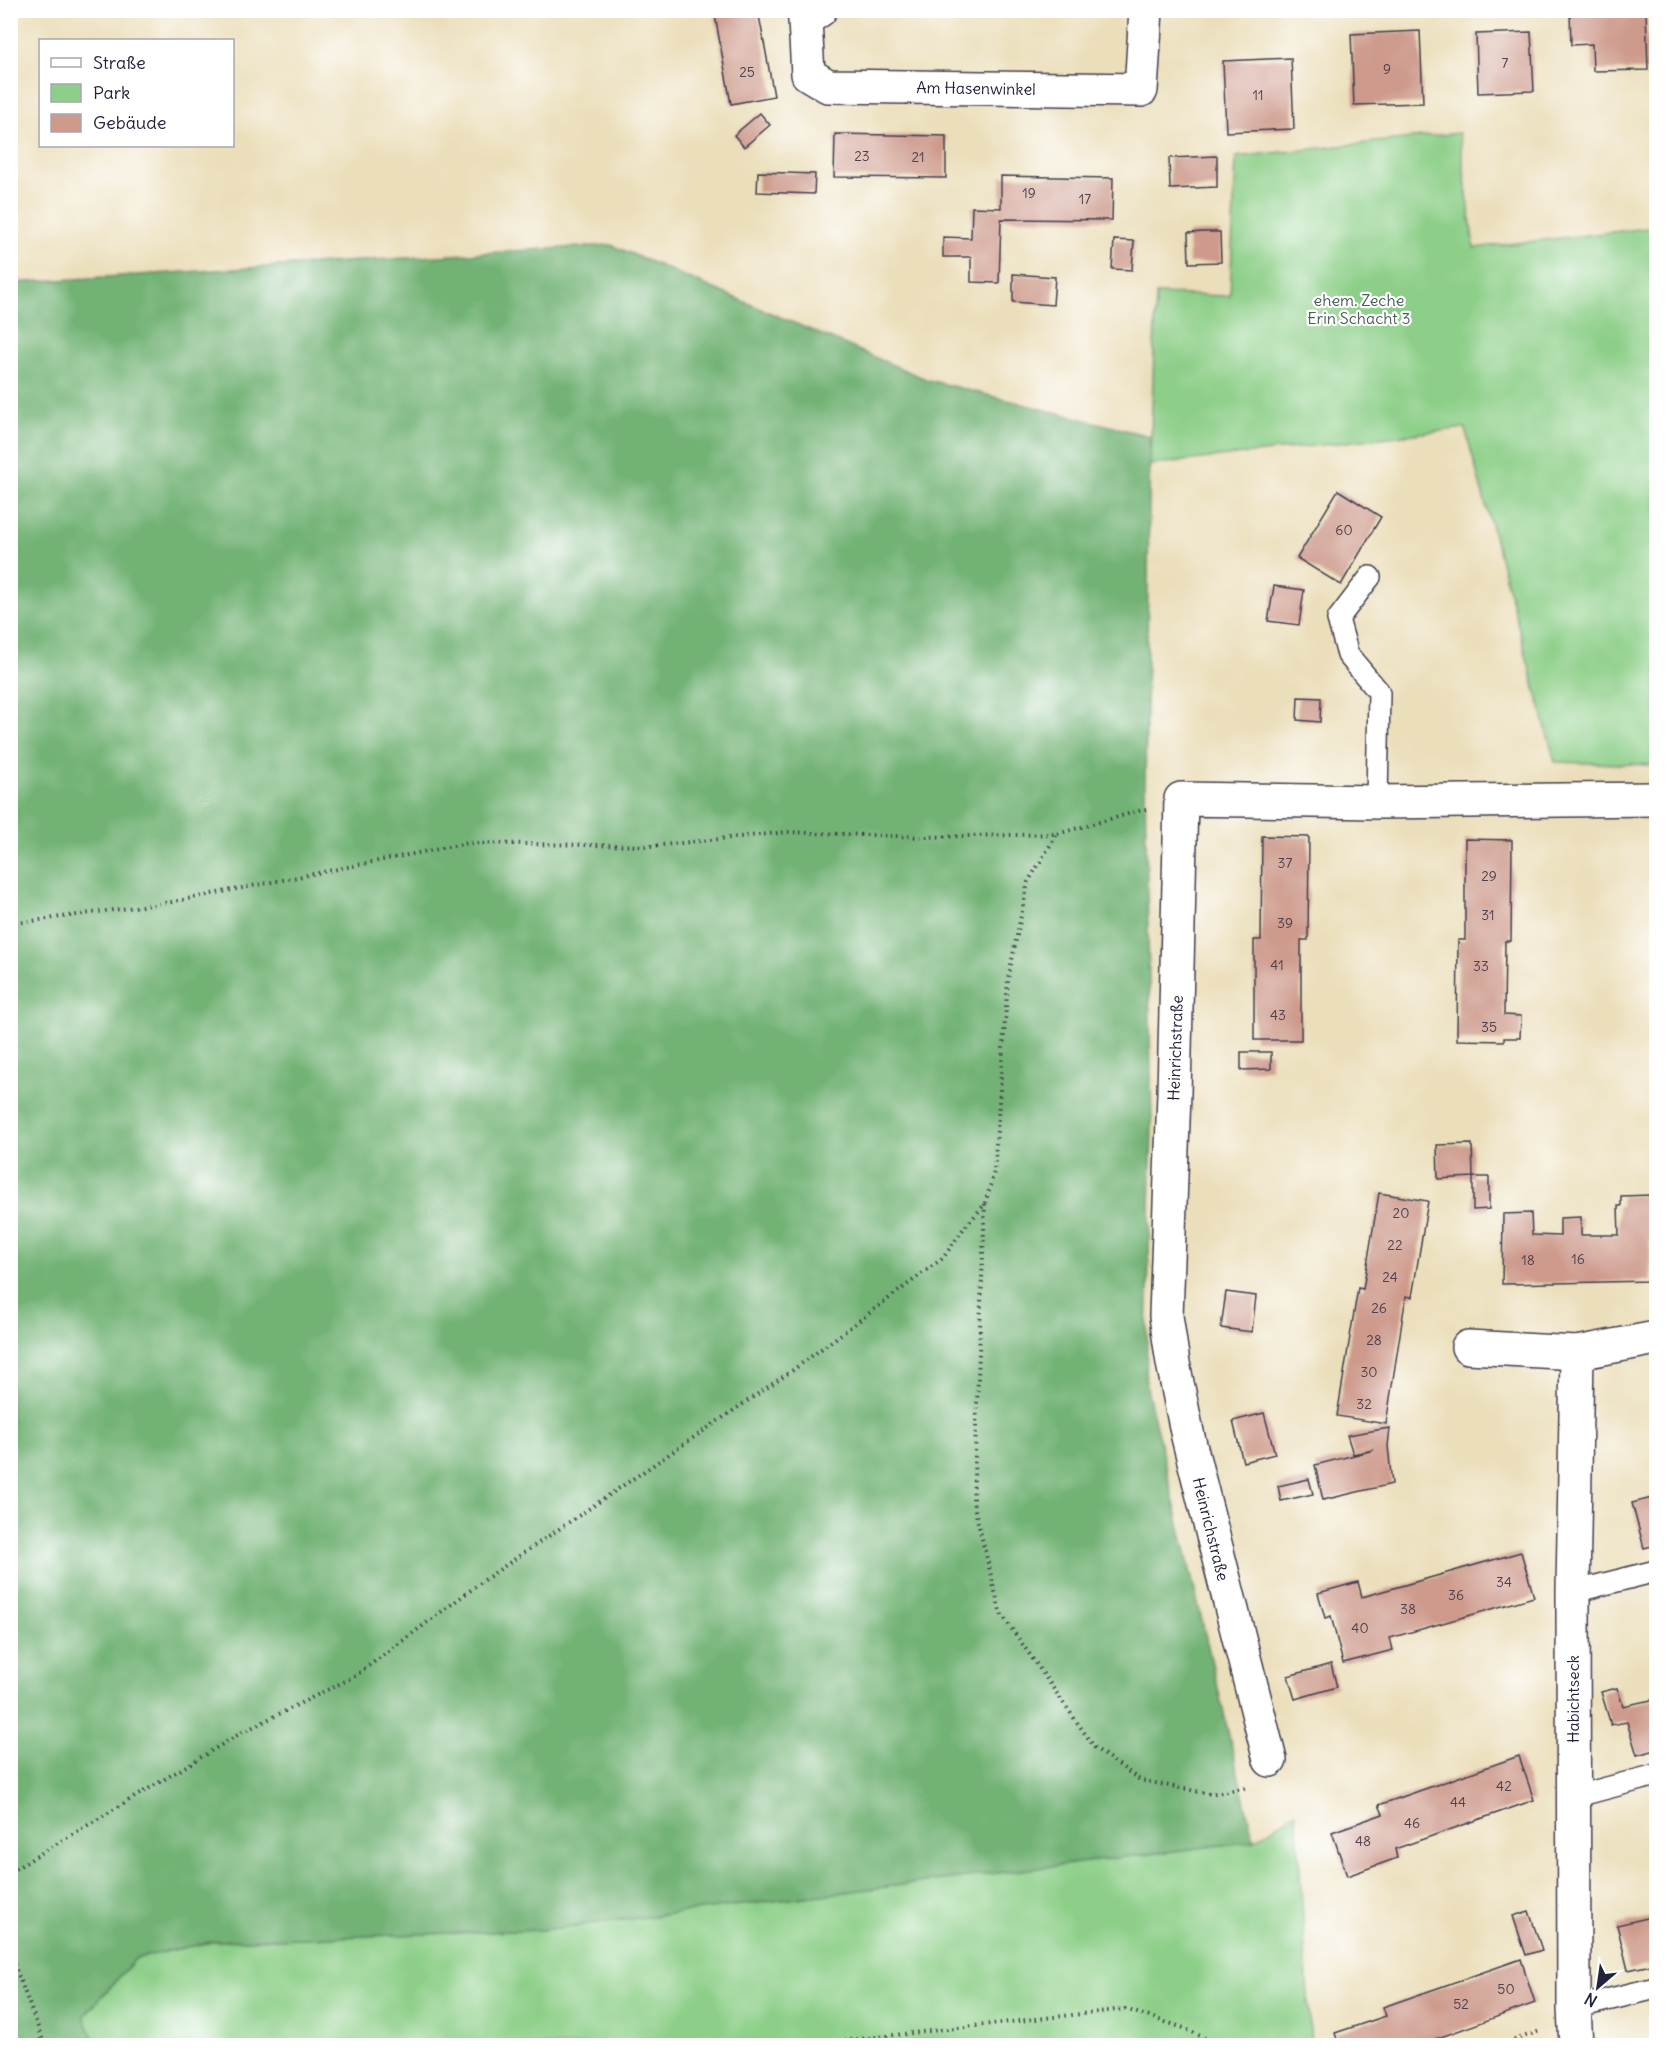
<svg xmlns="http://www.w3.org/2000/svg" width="1667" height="2056" viewBox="0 0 1667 2056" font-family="Delius,sans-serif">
  <rect width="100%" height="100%" fill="#fff"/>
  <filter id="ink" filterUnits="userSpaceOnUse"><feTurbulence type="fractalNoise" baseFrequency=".0167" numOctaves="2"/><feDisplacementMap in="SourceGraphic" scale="12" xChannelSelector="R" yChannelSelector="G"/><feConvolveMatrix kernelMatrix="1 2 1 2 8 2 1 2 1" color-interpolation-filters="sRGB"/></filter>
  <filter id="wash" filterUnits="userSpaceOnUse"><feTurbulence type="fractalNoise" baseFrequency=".008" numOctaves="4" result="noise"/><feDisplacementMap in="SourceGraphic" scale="24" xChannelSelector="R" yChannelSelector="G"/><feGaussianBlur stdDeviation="1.35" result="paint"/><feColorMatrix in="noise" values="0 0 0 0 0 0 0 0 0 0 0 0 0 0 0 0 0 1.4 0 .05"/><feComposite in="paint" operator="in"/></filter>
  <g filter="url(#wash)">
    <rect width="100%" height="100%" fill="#ebdeba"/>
    <g fill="#8dcf88" stroke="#587862" stroke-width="1.5">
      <polygon points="1459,133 1474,248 1656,227 1656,765 1555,762 1465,428 1150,465 1156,294 1230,296 1236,157"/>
      <polygon points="1296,1812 1311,2045 96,2046 84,2017 136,1958 215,1941 541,1930 1253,1841"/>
    </g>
    <polygon fill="#72b274" stroke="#4a6a58" stroke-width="1.5" points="611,245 928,380 1150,436 1145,790 1152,1124 1146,1384 1254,1841 541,1930 215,1941 136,1958 84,2016 96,2045 11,2045 11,283"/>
    <g id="blocks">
      <g fill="#cd9a8b">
        <polygon points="714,10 758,10 774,96 731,104"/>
        <polygon points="1570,10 1646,10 1648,70 1593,71 1592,44 1571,45"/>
        <polygon points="1420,31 1423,103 1354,105 1351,34"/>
        <polygon points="1531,32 1534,91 1478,93 1476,34"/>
        <polygon points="1291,58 1294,129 1226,132 1223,61"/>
        <polygon points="760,113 770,125 744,147 734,135"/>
        <polygon points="835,134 946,136 946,178 834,177"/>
        <polygon points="1217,156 1217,187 1170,189 1169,158"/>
        <polygon points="758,172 815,174 814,194 757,192"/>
        <polygon points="1001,176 1113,178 1112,220 1001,219 999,283 971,282 971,257 943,257 943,237 971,238 972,207 1001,208"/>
        <polygon points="1204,232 1220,232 1221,262 1189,263 1188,233"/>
        <polygon points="1114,240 1134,241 1132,270 1112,269"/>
        <polygon points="1013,274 1055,277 1053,305 1013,302"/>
        <polygon points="1338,490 1381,517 1341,585 1297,558"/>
        <polygon points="1274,586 1304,590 1299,625 1268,621"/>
        <polygon points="1298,697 1321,698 1320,722 1297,720"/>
        <polygon points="1262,836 1309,837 1308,940 1301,940 1301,1040 1254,1040 1254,940 1261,940"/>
        <polygon points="1465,839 1512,840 1511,941 1505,941 1504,1015 1521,1016 1520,1038 1504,1038 1504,1041 1457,1040 1458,940 1465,940"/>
        <polygon points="1241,1052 1271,1052 1271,1069 1241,1070"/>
        <polygon points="1472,1144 1473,1177 1438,1179 1437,1145"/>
        <polygon points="1473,1177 1489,1177 1489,1209 1473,1210"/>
        <polygon points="1379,1193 1428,1201 1412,1297 1406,1296 1386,1424 1337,1416 1358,1288 1363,1289"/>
        <polygon points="1652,1195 1653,1205 1656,1206 1656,1234 1653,1234 1653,1238 1650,1238 1651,1281 1502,1284 1503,1214 1531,1213 1532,1235 1560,1236 1560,1218 1581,1217 1581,1235 1619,1235 1618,1206 1621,1206 1621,1196"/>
        <polygon points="1226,1292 1256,1296 1252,1332 1221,1328"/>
        <polygon points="1264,1413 1275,1454 1243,1462 1233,1421"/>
        <polygon points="1390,1428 1388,1446 1392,1484 1323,1500 1315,1465 1374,1450 1353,1454 1347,1435"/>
        <polygon points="1309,1479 1313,1494 1281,1501 1278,1486"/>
        <polygon points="1656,1497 1656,1545 1644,1548 1632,1503"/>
        <polygon points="1521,1552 1534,1597 1390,1638 1393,1650 1343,1663 1331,1616 1325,1618 1318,1593 1358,1582 1362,1597"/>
        <polygon points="1331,1664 1337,1687 1295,1699 1288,1676"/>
        <polygon points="1617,1688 1623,1706 1656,1699 1656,1750 1637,1755 1627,1722 1611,1725 1601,1692"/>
        <polygon points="1519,1756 1534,1800 1395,1849 1397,1858 1347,1876 1332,1832 1383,1814 1379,1805"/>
        <polygon points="1529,1911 1542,1950 1526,1955 1513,1916"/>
        <polygon points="1656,1916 1656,1964 1628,1970 1617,1925"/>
        <polygon points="1521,1959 1535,2003 1416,2046 1339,2046 1335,2033 1386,2016 1383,2007"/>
      </g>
    </g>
  </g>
  <g filter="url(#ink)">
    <use href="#blocks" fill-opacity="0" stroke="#403e4e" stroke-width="1.5"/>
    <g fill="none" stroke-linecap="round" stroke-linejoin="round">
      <defs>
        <g id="lane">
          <polyline points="1370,577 1338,619 1348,655 1379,692 1377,802"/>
          <polyline points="1573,1592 1656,1571"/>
          <polyline points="1573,1797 1656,1775"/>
          <polyline points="1574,2008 1656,1988"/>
        </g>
        <g id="street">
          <polyline points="820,10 805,20 808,74 828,86 1141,90 1146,10"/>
          <polyline points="1468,1347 1577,1353 1656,1338"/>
          <polyline points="1270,1760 1188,1437 1173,1363 1166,1316 1174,1093 1181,799 1377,802 1656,799"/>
          <polyline points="1576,2046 1574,2008 1573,1592 1577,1353"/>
        </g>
      </defs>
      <use href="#lane" stroke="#403e4e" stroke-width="24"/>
      <use href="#street" stroke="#403e4e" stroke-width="36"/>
      <g stroke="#403e4e" stroke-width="4" stroke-dasharray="1.5 4.5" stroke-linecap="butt">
        <polyline points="10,924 172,902 468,843 653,846 787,832 924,837 1057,834 1146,809"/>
        <polyline points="985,1204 973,1502 1000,1612 1095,1748 1140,1780 1210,1794 1249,1787"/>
        <polyline points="10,1872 241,1733 355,1676 487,1578 793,1370 943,1258 964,1228 985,1204 994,1172 1008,979 1028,882 1057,834"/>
        <polyline points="10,1953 45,2046"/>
        <polyline points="797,2046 1125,2009 1184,2028 1221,2046"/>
        <polyline points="1497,2046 1540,2031"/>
      </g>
      <use href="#lane" stroke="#fff" stroke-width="21"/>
      <use href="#street" stroke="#fff" stroke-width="33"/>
    </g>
  </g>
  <g text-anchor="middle" stroke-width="4.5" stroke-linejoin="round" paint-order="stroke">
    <g font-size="14" fill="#4d404f">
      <text x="1505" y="68">7</text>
      <text x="1387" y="74">9</text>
      <text x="747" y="77">25</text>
      <text x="1258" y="100">11</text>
      <text x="862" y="161">23</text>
      <text x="918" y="162">21</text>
      <text x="1029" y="198">19</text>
      <text x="1085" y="204">17</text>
      <text x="1344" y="535">60</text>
      <text x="1285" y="868">37</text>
      <text x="1489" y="881">29</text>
      <text x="1488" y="920">31</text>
      <text x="1285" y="928">39</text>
      <text x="1277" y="970">41</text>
      <text x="1481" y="971">33</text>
      <text x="1278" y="1020">43</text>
      <text x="1489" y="1032">35</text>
      <text x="1401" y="1218">20</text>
      <text x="1395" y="1250">22</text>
      <text x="1578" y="1264">16</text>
      <text x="1528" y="1265">18</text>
      <text x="1390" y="1282">24</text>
      <text x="1379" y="1313">26</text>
      <text x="1374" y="1345">28</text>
      <text x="1369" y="1377">30</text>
      <text x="1364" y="1409">32</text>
      <text x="1504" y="1587">34</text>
      <text x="1456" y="1600">36</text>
      <text x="1408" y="1614">38</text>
      <text x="1360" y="1633">40</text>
      <text x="1504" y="1791">42</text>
      <text x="1458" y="1807">44</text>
      <text x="1412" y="1828">46</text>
      <text x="1363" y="1846">48</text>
      <text x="1506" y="1994">50</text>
      <text x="1461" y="2009">52</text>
    </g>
    <g font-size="16" fill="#22223b" stroke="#fff">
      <text transform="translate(976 88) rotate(1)" y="6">Am Hasenwinkel</text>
      <text transform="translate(1175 1048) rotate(-88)" y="6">Heinrichstraße</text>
      <text transform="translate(1211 1529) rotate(76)" y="6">Heinrichstraße</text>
      <text transform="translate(1573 1699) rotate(-90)" y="6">Habichtseck</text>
    </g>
    <g font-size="16" fill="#475f56" stroke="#fff">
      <text x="1359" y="306">ehem. Zeche<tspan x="1359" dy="18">Erin Schacht 3</tspan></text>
    </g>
  </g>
  <rect width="1667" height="2056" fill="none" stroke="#fff" stroke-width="36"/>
  <rect x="39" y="39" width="195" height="108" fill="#ffffff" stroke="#a7a7b1" stroke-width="1.5"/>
  <rect x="51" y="58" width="30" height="9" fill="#ffffff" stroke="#a7a7b1" stroke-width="1.5"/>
  <text x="93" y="69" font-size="18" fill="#22223b">Straße</text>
  <rect x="51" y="84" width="30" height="18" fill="#8dcf88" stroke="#a7a7b1" stroke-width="1.5"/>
  <text x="93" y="99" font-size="18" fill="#22223b">Park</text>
  <rect x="51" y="114" width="30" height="18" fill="#cd9a8b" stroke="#a7a7b1" stroke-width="1.5"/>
  <text x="93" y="129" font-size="18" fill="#22223b">Gebäude</text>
  <g transform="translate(1598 1987) rotate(209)" stroke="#ffffff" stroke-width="4.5" paint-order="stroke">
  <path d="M0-4.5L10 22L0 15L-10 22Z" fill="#22223b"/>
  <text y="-9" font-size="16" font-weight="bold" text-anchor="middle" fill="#22223b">N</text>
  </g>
</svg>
